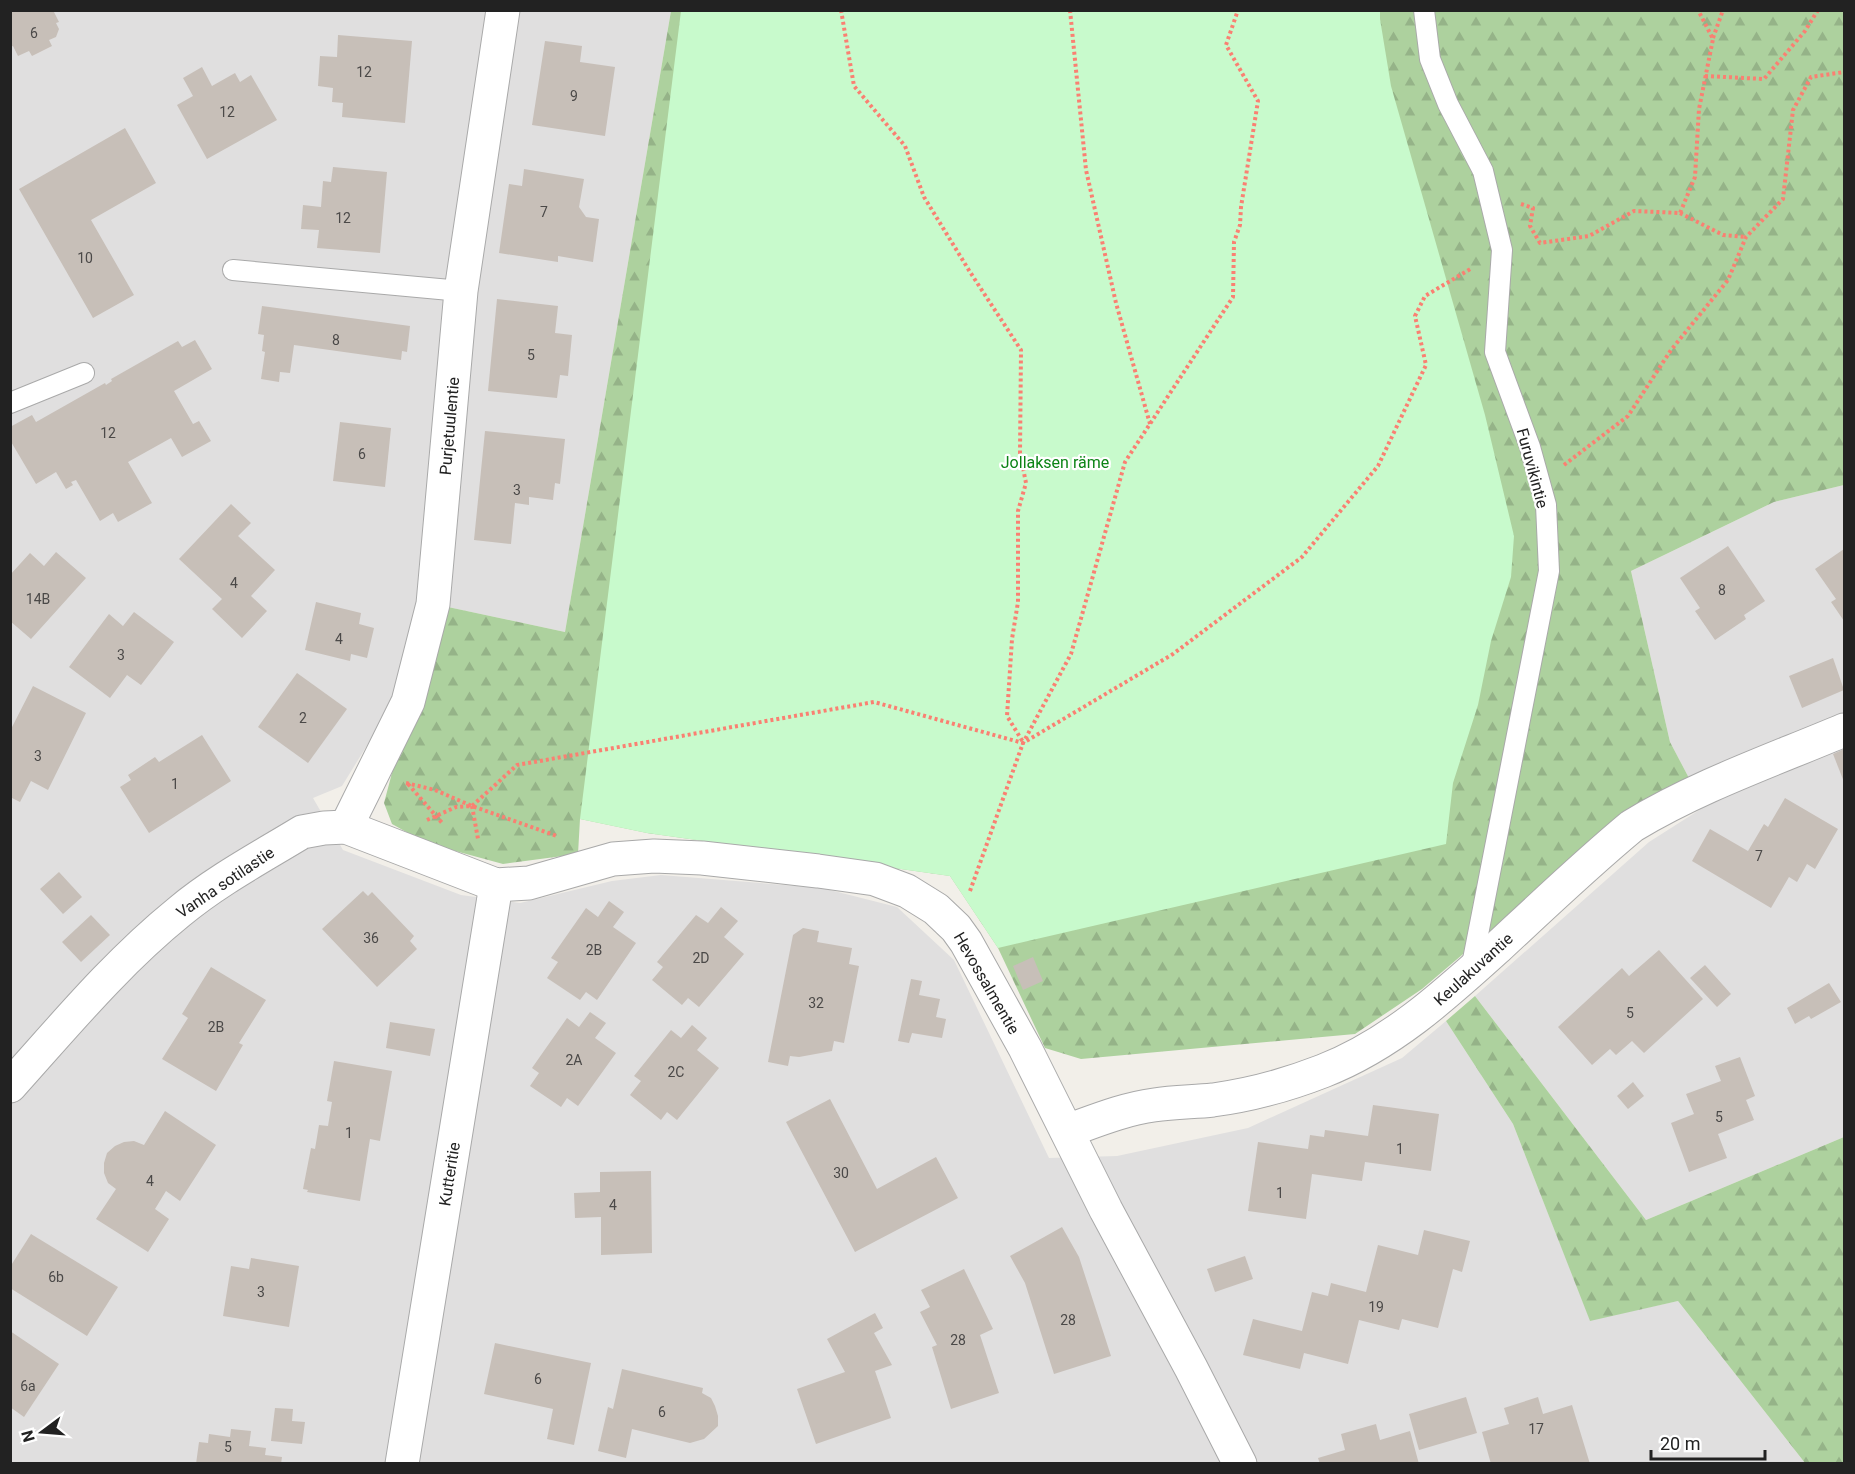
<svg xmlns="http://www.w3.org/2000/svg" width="1855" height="1474" viewBox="0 0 1855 1474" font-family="Roboto,sans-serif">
  <defs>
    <pattern id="forest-firs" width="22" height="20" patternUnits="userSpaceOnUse" patternTransform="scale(1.5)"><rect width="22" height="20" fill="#add19e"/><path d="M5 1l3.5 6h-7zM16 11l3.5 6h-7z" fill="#95b388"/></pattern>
  </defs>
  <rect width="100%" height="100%" fill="#f2efe9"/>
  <g fill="#e0dfdf">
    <polygon points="10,11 671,11 565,632 448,607 398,695 342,786 313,798 343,850 461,895 520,903 612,881 661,875 822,888 897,907 954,960 1049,1158 1117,1156 1248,1128 1402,1058 1446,1021 1513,1124 1590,1320 1678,1301 1805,1463 11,1463"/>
    <polygon points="1844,485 1844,1137 1646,1220 1475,996 1649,842 1704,807 1670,742 1631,571 1774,502"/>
  </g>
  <g fill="url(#forest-firs)">
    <polygon points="671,11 1844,11 1844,485 1774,502 1631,571 1670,742 1690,780 1536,892 1422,989 1355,1034 1081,1059 1045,1048 998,948 950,876 647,833 580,819 578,854 503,864 426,843 392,824 384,803 396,758 448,607 565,632"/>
    <polygon points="1475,996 1646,1220 1844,1137 1844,1463 1805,1463 1678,1301 1590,1321 1513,1124 1446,1021"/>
  </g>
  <polygon fill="#c8facc" points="681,11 1380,11 1380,19 1391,86 1485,415 1514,536 1511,577 1491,641 1478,705 1453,783 1446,844 998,948 950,876 647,833 580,819"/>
  <g fill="#c7bfb8">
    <polygon points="10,10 53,10 59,22 56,23 59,29 56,37 49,40 52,46 32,56 29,51 18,56 13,46 10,47"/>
    <polygon points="338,35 412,41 405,123 342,117 343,103 332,102 333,88 318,86 320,56 337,57"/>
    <polygon points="545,41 582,46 580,62 615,67 605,136 532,125"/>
    <polygon points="202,67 212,86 235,73 240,82 251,75 277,120 207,159 177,105 193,96 183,78"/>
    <polygon points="125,128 156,183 91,220 134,295 93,318 19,189"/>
    <polygon points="333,167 387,172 380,253 317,248 319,230 301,229 303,205 321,207 323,181 331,182"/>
    <polygon points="524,169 584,179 579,207 586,217 599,219 593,262 558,256 558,262 499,253 509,184 522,186"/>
    <polygon points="497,299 558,306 555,333 572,335 568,376 560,375 557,398 488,391"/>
    <polygon points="262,306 410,326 407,352 402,351 401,360 294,345 290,373 280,372 279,382 261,379 265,352 262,351 264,335 258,334"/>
    <polygon points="195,340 212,369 174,391 193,424 199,421 211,441 182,457 171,438 128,462 152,503 118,522 113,513 100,521 76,480 71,482 73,485 66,489 56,472 36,484 10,440 10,427 32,415 36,422 105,383 106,385 112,381 111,379 178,341 182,347"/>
    <polygon points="340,422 391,428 385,487 333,481"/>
    <polygon points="485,431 565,439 560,484 555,483 553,500 529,497 529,505 515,503 511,544 474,540"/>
    <polygon points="231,504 251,523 238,536 275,570 251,596 267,611 242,638 212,609 222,599 179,559"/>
    <polygon points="1728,546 1765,601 1744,615 1746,619 1715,640 1695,611 1700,608 1680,578"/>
    <polygon points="1844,549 1844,621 1831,602 1836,599 1815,569"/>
    <polygon points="56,552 86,578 31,639 10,621 10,575 30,553 44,566"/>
    <polygon points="316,602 361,613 359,624 374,628 367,658 351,654 350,661 305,650"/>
    <polygon points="134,612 174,642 141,685 127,675 110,698 69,667 109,614 123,626"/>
    <polygon points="1833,658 1844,690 1802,708 1789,676"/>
    <polygon points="297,673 347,709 308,763 258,727"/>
    <polygon points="33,686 86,713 48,790 31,781 20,802 10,797 10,731"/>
    <polygon points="202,735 231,781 149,833 120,787 131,780 128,775 155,757 159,762"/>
    <polygon points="1844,749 1844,782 1833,754"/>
    <polygon points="1785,798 1838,829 1815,869 1807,864 1797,882 1789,877 1771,908 1692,861 1710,829 1748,851 1764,824 1768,827"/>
    <polygon points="59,872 82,897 63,914 40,889"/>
    <polygon points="363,891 368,896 372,892 414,936 410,941 417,949 377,987 322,929"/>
    <polygon points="609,901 624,912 613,927 636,943 597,1000 586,992 580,1000 547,978 558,962 551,958 586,908 598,917"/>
    <polygon points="721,907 738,921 724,937 744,954 699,1007 688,998 682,1005 652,980 663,967 657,962 696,915 708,923"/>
    <polygon points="91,915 110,935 81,962 62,942"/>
    <polygon points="803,928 819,931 817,942 852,948 849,964 859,966 844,1043 834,1041 832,1051 799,1057 790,1056 788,1066 768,1062 793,935"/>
    <polygon points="1659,950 1703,999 1644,1053 1632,1041 1616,1055 1610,1049 1592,1065 1558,1027 1622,968 1629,976"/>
    <polygon points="1033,957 1043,981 1023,990 1013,966"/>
    <polygon points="1705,965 1731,994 1717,1007 1690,978"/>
    <polygon points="211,967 266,1000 239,1043 243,1045 216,1091 162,1059 188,1018 182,1014"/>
    <polygon points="911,979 922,981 919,995 940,999 936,1017 946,1019 942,1038 912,1033 909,1043 898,1041"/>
    <polygon points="1829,983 1841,1002 1811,1019 1809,1016 1795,1024 1787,1008"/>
    <polygon points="590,1012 606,1023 595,1038 616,1053 578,1106 567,1098 561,1107 530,1086 539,1073 532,1068 567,1018 579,1027"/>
    <polygon points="390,1022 435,1029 430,1056 386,1048"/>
    <polygon points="692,1025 707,1038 697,1050 719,1068 677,1120 667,1112 661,1120 630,1095 641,1081 634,1076 671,1030 681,1038"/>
    <polygon points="1740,1057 1755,1096 1746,1100 1754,1120 1718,1134 1727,1158 1689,1172 1671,1123 1694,1114 1686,1094 1721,1081 1715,1066"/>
    <polygon points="334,1061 392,1071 380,1141 370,1139 360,1201 307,1192 308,1190 303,1189 311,1148 315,1149 319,1125 328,1126 332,1102 327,1101"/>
    <polygon points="1633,1082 1644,1096 1628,1109 1617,1096"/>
    <polygon points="830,1099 877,1189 936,1157 958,1198 855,1252 786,1122"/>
    <polygon points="1373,1105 1439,1114 1431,1171 1365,1162 1362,1181 1312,1174 1306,1219 1248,1211 1258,1142 1308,1149 1310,1135 1324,1137 1325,1130 1368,1136"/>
    <polygon points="165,1111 216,1145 180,1201 166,1191 155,1209 169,1219 148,1252 96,1219 116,1189 108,1183 104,1173 104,1163 107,1153 115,1146 124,1142 134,1141 144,1145"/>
    <polygon points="651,1171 652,1253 601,1255 601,1217 575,1218 574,1193 600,1192 600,1172"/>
    <polygon points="1062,1227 1079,1257 1111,1356 1054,1374 1025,1283 1010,1256"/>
    <polygon points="1424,1230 1470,1241 1462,1272 1453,1269 1438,1328 1402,1319 1399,1330 1359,1320 1348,1364 1304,1353 1300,1369 1243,1355 1253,1319 1302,1331 1312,1292 1328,1296 1331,1283 1366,1292 1378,1245 1418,1255"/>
    <polygon points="31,1234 118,1287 87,1336 10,1288 10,1267"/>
    <polygon points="1245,1256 1253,1279 1215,1292 1207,1269"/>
    <polygon points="251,1258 299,1266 289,1327 223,1316 231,1266 249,1269"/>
    <polygon points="964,1269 993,1329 980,1335 999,1393 951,1409 932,1347 937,1345 920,1312 930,1307 921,1290"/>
    <polygon points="875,1313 883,1328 874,1333 892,1365 875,1371 891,1418 816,1444 797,1389 845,1372 827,1339"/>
    <polygon points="10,1331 59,1364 24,1417 10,1407"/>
    <polygon points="495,1343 591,1363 574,1445 547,1439 553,1409 484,1394"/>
    <polygon points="622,1369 703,1388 702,1393 711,1398 715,1406 718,1416 718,1426 704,1439 690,1443 632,1429 626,1458 598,1451 608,1407 613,1409"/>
    <polygon points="1466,1397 1477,1433 1419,1450 1409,1414"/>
    <polygon points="1538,1397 1543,1414 1572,1405 1590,1464 1491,1464 1482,1432 1509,1424 1504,1408"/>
    <polygon points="275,1408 293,1409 292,1421 305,1422 302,1444 271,1441"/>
    <polygon points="1376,1424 1380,1440 1410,1431 1419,1464 1320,1464 1318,1458 1345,1450 1341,1434"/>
    <polygon points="231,1429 251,1431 249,1446 266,1448 265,1455 282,1457 281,1464 196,1464 199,1442 208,1443 209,1434 230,1437"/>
  </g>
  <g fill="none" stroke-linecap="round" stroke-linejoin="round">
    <defs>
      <g id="lane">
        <polyline points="1424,10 1430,59 1448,104 1483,171 1502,250 1495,352 1530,447 1546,505 1549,571 1471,970"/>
        <polyline points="233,270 461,291"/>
        <polyline points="10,403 84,373"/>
      </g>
      <g id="street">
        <polyline points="346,827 408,702 433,604 461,291 503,10"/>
        <path d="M10 1086C64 1026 116 963 179 912 216 881 261 857 302 832L324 828 346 827 496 885 529 883 613 859 654 856 702 858 818 871 875 879 907 891 936 909 956 928 966 942 1025 1048 1106 1210 1191 1368 1240 1464"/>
        <path d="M1067 1131C1095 1121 1124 1109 1154 1105 1174 1102 1194 1102 1213 1100 1251 1095 1287 1085 1323 1071 1390 1045 1444 996 1497 948 1541 907 1585 865 1632 826 1698 786 1773 760 1844 730"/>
        <polyline points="402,1464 496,885"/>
      </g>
    </defs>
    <use href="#lane" stroke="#a9a9a9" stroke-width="22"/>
    <use href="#street" stroke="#a9a9a9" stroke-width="35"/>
    <g stroke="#fa8072" stroke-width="4" stroke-dasharray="3 3" stroke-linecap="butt">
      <polyline points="841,10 854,86 905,146 924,197 970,272 1021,350 1020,453 1026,483 1018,511 1018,602 1012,639 1007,716 1023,742"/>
      <polyline points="1070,10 1086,170 1116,303 1150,424"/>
      <polyline points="1713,38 1723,10"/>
      <polyline points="1705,76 1764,79 1805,31 1818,10"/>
      <polyline points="1521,204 1533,208 1530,226 1540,243 1589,236 1634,211 1680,213 1695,177 1699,109 1713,39 1698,10"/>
      <polyline points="1680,213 1723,235 1746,237"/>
      <polyline points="1564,465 1628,416 1671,350 1728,280 1746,237 1783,199 1793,110 1811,77 1844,72"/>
      <polyline points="406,783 435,790 472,806 557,836"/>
      <polyline points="408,784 443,824"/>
      <polyline points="472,806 478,839"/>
      <polyline points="427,820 456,807 472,806 517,765 874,702 1023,743 1173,654 1302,557 1378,466 1426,365 1415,316 1425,296 1472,268"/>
      <polyline points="970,891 1023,743 1071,654 1125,462 1233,297 1234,242 1240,225 1241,207 1258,101 1226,45 1238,10"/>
    </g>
    <use href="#lane" stroke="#fff" stroke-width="20"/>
    <use href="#street" stroke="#fff" stroke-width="33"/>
  </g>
  <g text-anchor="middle" stroke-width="4.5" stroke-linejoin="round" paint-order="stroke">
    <g font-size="14" fill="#4b4948">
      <text x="34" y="38">6</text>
      <text x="364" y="77">12</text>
      <text x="574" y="101">9</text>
      <text x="227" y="117">12</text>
      <text x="544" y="217">7</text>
      <text x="343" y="223">12</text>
      <text x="85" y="263">10</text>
      <text x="336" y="345">8</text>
      <text x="531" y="360">5</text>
      <text x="108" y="438">12</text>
      <text x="362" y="459">6</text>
      <text x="517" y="495">3</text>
      <text x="234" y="588">4</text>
      <text x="1722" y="595">8</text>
      <text x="38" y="604">14B</text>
      <text x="339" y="644">4</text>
      <text x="121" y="660">3</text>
      <text x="303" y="723">2</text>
      <text x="38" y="761">3</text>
      <text x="175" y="789">1</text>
      <text x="1759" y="861">7</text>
      <text x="371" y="943">36</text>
      <text x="594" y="955">2B</text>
      <text x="701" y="963">2D</text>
      <text x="816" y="1008">32</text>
      <text x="1630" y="1018">5</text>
      <text x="216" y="1032">2B</text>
      <text x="574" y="1065">2A</text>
      <text x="676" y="1077">2C</text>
      <text x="1719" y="1122">5</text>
      <text x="349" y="1138">1</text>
      <text x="1400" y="1154">1</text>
      <text x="841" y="1178">30</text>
      <text x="150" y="1186">4</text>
      <text x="1280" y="1198">1</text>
      <text x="613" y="1210">4</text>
      <text x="56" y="1282">6b</text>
      <text x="261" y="1297">3</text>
      <text x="1376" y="1312">19</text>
      <text x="1068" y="1325">28</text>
      <text x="958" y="1345">28</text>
      <text x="538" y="1384">6</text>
      <text x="28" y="1391">6a</text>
      <text x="662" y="1417">6</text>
      <text x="1536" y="1434">17</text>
      <text x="228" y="1452">5</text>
    </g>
    <g font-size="16" fill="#222" stroke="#fff">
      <text transform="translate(449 426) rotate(-85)" y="6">Purjetuulentie</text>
      <text transform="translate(1533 468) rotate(75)" y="6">Furuvikintie</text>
      <text transform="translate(225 882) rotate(-34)" y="6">Vanha sotilastie</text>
      <text transform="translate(1473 969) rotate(-42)" y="6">Keulakuvantie</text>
      <text transform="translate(987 983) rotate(60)" y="6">Hevossalmentie</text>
      <text transform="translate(449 1174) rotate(-81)" y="6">Kutteritie</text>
    </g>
    <g font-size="16" fill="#0c8416" stroke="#fff">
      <text x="1055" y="468">Jollaksen räme</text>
    </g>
  </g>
  <rect width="1855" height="1474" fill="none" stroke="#222222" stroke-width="24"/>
  <g transform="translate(42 1432) rotate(254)" stroke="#ffffff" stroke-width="4.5" paint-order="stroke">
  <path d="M0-4.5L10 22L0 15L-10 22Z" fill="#222222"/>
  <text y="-9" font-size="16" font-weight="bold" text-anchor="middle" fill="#222222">N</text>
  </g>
  <path d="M1651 1450v9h114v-9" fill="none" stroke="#222222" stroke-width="3"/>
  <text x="1660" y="1450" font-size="18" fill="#222222" stroke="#ffffff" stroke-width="4.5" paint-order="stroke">20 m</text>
</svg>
